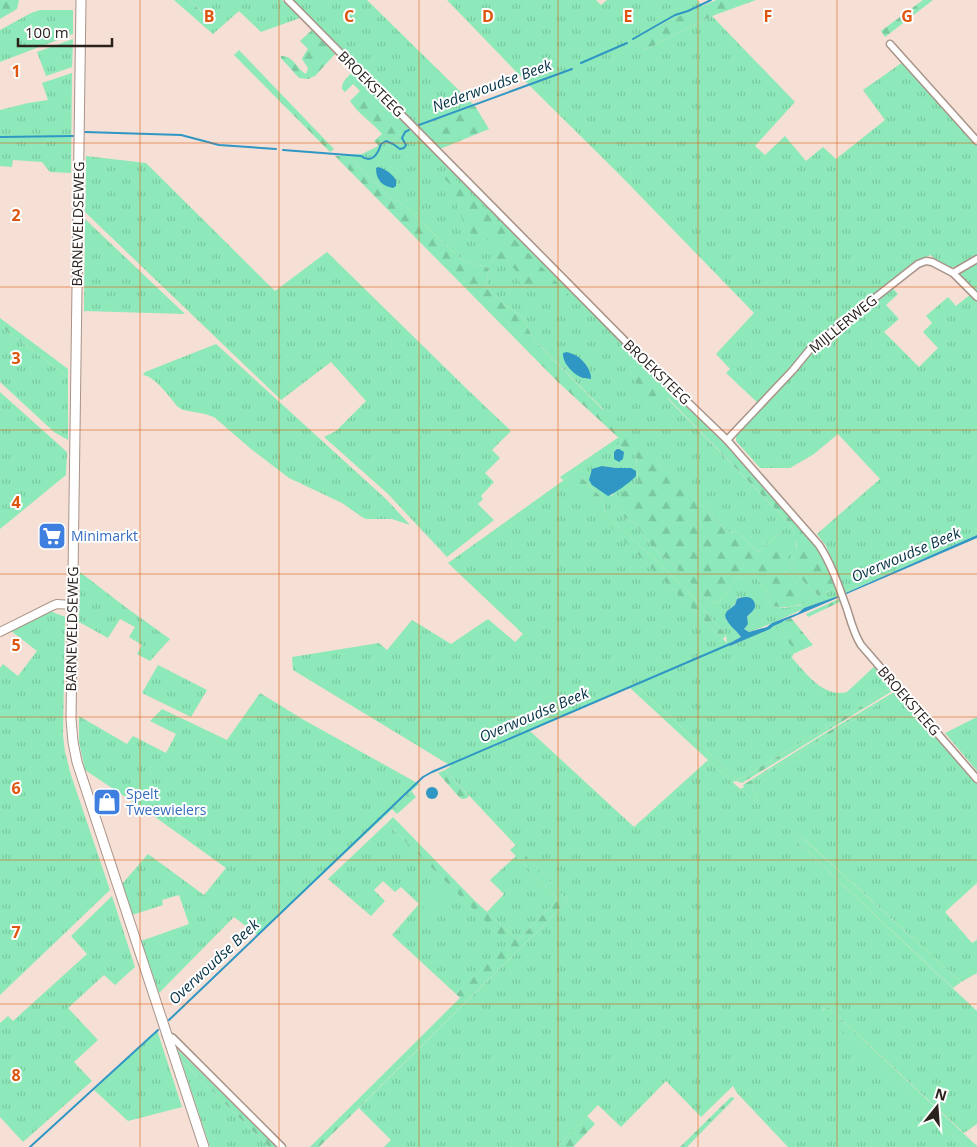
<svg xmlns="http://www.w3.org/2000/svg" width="977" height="1147" viewBox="0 0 977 1147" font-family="'Open Sans',sans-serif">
  <defs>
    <pattern id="grass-tufts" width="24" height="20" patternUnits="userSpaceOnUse" patternTransform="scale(1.25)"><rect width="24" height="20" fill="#8de9b9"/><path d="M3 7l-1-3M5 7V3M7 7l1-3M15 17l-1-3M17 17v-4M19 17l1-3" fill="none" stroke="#7ac89f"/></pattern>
    <pattern id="forest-firs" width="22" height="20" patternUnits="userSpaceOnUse" patternTransform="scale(1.25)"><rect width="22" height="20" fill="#8de9b9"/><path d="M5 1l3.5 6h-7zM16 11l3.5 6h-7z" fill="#7ac89f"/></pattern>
  </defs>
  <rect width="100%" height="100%" fill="#f6dfd4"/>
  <g fill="url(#grass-tufts)" fill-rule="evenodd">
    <polygon points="189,0 282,0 300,18 261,32 239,11 213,34 207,29 213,21"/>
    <polygon points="292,0 367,0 475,106 458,111 418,127"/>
    <path d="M447 0H596L601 5 607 0H697L703 6 664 23 633 39 645 50 712 16 795 102 755 146 765 155 785 136 806 161 823 147 836 159 885 120 863 90 903 62 977 145V255C957 267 949 275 931 255L920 260 808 347 800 359 759 404 726 373 730 369 716 354 754 313 621 176 529 85Z"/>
    <polygon points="40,10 73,10 73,34 0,62 0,30 31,13"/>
    <polygon points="73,39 72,67 46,76 37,52"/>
    <polygon points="72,73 71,173 50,172 42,162 13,160 12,167 0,166 0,110 28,103 48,100 42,83"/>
    <path d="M411 130 583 302 675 392 668 399 790 524 796 537V553L791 566 809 588 819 596 836 588 841 595C829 600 815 603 803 609 785 617 768 626 749 632L744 629 747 624V617L754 609 740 597 737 599 735 605 727 611 726 620 735 629 741 637 728 644 730 646C740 642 750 637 760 632 765 630 769 629 774 625L795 649 792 658C806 673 823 698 847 692L877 664 894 686 824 729 738 780 636 685 530 731 634 827 708 760 757 804 758 801 754 794 753 781 900 691 977 781V883L945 912 972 943 977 940V973L961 982 802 837 797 842 977 1011V1124L964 1133 827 1006 822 1011 965 1147H788L737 1093 733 1086 701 1117 666 1081 621 1127 598 1105 557 1147H384L391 1140 359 1108 568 901 445 770 451 766 293 670 292 657 379 643 387 650 412 620 451 644 488 619 515 642 523 634 448 563 564 480 727 643 726 635 688 591 623 530 605 516 604 500 582 478V467L563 480 560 477 619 437 621 440 616 449 623 447 636 454 638 481 614 500 622 516 636 524 645 538 654 549 674 565 705 598 718 604 735 579 753 574 766 589 771 606 785 608 801 605 802 591 792 576 785 572 781 532 758 552 737 531 728 532 604 408V410L534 340 522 316 505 305 486 287 489 268 462 260 400 202 395 201 391 198 348 155 362 154ZM602 466 616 468H631L618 489 611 496Z"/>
    <polygon points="86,156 146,163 275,291 327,252 469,391 511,431 492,450 500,458 485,473 494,482 481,496 483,499 478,504 494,520 447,557 388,494 324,437 336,431 366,401 331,362 281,400 85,212"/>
    <polygon points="85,219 185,314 84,311"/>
    <polygon points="977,261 977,293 960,276 961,272"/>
    <polygon points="892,288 898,294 886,305 899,319 884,332 919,367 938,348 923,332 932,323 926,316 948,297 956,306 971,294 977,300 977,535 845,593 826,546 817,534 880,479 838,434 814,454 790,468 760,468 736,441 736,436 739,432 790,379 816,346"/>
    <polygon points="0,326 68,377 68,440 54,432 0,382"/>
    <path d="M216 344 387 500 410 525 392 519H366L362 517 342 503 289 478 251 449 214 417 205 414 183 410 178 407C170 398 155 376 143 375L145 372Z"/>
    <polygon points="0,392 67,452 66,475 0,529"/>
    <polygon points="80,572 124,606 170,639 150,661 137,654 142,645 129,637 135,627 120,619 108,638 79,622"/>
    <polygon points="50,611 65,617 63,735 65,752 71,775 110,890 0,995 0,668 3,664 18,676 37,651 11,631"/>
    <polygon points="158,665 207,690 191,717 142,693"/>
    <polygon points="260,693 304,720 419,784 258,935 234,917 159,993 141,941 189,924 179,895 162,900 163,905 132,915 122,884 148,854 204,895 226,868 151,814 85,770 79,742 79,716 127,744 133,736 166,753 176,734 150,721 162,709 227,740"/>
    <polygon points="977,717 977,771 945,733"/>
    <polygon points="387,823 509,944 456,994 392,935 419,904 401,887 395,892 383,881 374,890 385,901 371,916 328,879"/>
    <polygon points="516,856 558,899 518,940 487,912 504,894 490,880"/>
    <polygon points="112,896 135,967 115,985 104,975 68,1008 98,1040 74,1062 92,1081 23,1142 0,1117 0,1023 8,1016 13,1021 87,954 71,936"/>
    <polygon points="157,1030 182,1107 128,1121 94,1090"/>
    <polygon points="181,1060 269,1147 210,1147"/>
  </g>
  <g fill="url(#forest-firs)">
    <polygon points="0,0 19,0 17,9 0,19"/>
    <polygon points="174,0 189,0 213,22 207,29"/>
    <polygon points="716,0 756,0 712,16 645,50 633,39 664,23"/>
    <polygon points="923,0 933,0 885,37 881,31"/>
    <path d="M312 30 335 54 315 76 308 79 299 78 281 58V56C293 55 297 69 306 74L308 68 302 59 304 55 308 49 300 41Z"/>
    <polygon points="239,50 334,149 330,152 234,55"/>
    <path d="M353 72 411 130 379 146 374 141 382 134C371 121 360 116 350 101L360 91 353 84 345 92 342 89C342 81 347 77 353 72Z"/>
    <polygon points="475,106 489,129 440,149 418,127 459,111"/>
    <path d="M348 155 391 198 395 201 400 202 462 260 489 268 486 287 505 305 522 316 534 340 603 410 604 407 728 532 737 531 758 552 781 532 789 555 785 562V572L792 576 802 586V591L807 593V601C795 608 784 608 771 606L766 589 753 574 735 579 718 604 705 598 674 565 654 549 645 538 636 524 622 516 613 500 638 481 636 454 634 453 630 458 625 454 623 447 615 449 621 440 557 381 335 156Z"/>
    <polygon points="445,172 448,172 498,222 569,295 558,297 538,285 524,294 515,269 497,260 496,240 481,240 467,231 458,209 454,192 451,186 445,179"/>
    <polygon points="0,318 68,369 68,377 0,326"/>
    <path d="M639 364 669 390 657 396 646 397C637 385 631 377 639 364Z"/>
    <path d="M675 392 703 417 820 549 833 576 836 588 819 596 809 588 791 566C798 548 799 542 790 524L668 398Z"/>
    <polygon points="583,466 582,478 604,500 605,516 623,530 688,591 726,635 723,639 563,480"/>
    <polygon points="841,598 842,601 808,617 806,614"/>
    <polygon points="791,618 813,645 793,654 794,649 774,625"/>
    <polygon points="636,685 738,780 824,729 894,686 897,688 742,783 736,781 732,782 629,687"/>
    <polygon points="899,689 900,691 753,781 754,794 758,801 757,804 740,789 744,787 743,785 816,739"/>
    <path d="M445 770 469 796C466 799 464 800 460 798L438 773Z"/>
    <polygon points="411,791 416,797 397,814 392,809"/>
    <polygon points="393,817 475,901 518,940 558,899 510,850 516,845 568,901 319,1147 310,1147 460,998 456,994 508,944 387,823"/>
    <polygon points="802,837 806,841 961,982 953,988 797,842"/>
    <polygon points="827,1006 977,1146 977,1147 965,1147 822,1012"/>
    <polygon points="177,1049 277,1147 269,1147 181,1060"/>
    <polygon points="731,1097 735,1098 687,1147 680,1147"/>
    <polygon points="587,1116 595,1124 573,1147 557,1147"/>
  </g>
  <polygon fill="#8de9b9" points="444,880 457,892 432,917 420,904"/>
  <g fill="#3097c4">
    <path d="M378 167C386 169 392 174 396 180V186L393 188C382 186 376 180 376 168Z"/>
    <path d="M567 352C570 353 573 354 575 355 583 359 592 371 591 379 590 379 585 378 583 378 574 375 562 363 563 353Z"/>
    <polygon points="617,449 619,449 624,452 623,459 619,462 614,459 614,452"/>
    <path d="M602 466 616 468H631L636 471V476C632 481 614 494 608 496L592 485 589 480 592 469Z"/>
    <path d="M977 535V538L793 617 774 625 770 629 730 646 728 644 741 637C736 629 726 624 725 615L727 611 735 605 737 599C743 596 755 595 755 606 755 610 749 614 747 617L748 624 744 629 749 632 767 627 772 623 798 613 804 608 841 595Z"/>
    <circle cx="432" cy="793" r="6"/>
  </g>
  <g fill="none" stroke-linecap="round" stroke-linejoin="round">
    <g stroke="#3097c4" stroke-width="2">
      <polyline points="633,39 675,15 688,11 711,0"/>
      <polyline points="581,63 627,43"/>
      <polyline points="419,125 572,69"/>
      <polyline points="85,132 181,135 219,145 276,149"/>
      <polyline points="0,137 73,136"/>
      <path d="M283 150 361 156C372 164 378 154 381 144L386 141 393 144 400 149 404 148 406 145 402 138 405 132 409 130"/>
      <polyline points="771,626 782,621"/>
      <polyline points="169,1020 423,777 432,772 730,644"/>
      <polyline points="30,1147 158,1030"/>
    </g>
    <defs>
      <g id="minor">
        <path d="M288 0 640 356 727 440 819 545C832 565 839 587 847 609 851 622 854 634 861 645L977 779"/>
        <polyline points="890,44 977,141"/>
        <polyline points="953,273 977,297"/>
        <polyline points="727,440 793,370 811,348 918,264 926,261 932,262 953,273 977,259"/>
        <polyline points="166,1035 173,1038 282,1147"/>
      </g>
      <polyline id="tertiary" points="0,632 52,606 57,604 72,605"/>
      <polyline id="secondary" points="81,0 71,719 73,742 77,762 204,1147"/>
    </defs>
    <use href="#minor" stroke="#a9948a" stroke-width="9"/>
    <use href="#tertiary" stroke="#a9948a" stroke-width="10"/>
    <use href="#secondary" stroke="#a9948a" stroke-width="11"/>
    <use href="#minor" stroke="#fff" stroke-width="6"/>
    <use href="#tertiary" stroke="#fff" stroke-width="8"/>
    <use href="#secondary" stroke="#fff" stroke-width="9"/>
  </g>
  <path fill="none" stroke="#de560d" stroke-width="1" stroke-opacity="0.55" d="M140 0V1147M279 0V1147M419 0V1147M558 0V1147M698 0V1147M837 0V1147M0 143H977M0 287H977M0 430H977M0 574H977M0 717H977M0 860H977M0 1004H977"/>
  <defs>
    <symbol id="supermarket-square" viewBox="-11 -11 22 22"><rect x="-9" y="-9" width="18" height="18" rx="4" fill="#3f7fe0" stroke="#fff"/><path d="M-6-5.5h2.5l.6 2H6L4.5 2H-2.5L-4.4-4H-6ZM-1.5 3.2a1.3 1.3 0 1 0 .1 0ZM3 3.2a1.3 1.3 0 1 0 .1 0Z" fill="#fff"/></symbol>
    <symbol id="shop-square" viewBox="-11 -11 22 22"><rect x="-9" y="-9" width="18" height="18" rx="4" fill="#3f7fe0" stroke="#fff"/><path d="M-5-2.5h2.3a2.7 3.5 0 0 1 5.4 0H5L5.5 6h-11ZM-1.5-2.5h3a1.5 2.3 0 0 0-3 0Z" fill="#fff"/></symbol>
  </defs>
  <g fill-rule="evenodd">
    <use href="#supermarket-square" x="36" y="520" width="32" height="32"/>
    <use href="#shop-square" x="91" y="786" width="32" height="32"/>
  </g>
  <g text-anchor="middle" stroke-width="4" stroke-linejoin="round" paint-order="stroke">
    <g font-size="14" fill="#2a221d" stroke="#fff">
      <text transform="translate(371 84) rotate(45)" y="5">BROEKSTEEG</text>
      <text transform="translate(78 224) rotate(-89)" y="5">BARNEVELDSEWEG</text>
      <text transform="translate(843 324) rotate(-39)" y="5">MIJLLERWEG</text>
      <text transform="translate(657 372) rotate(44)" y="5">BROEKSTEEG</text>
      <text transform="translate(72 629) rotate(-89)" y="5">BARNEVELDSEWEG</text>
      <text transform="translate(909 701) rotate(49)" y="5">BROEKSTEEG</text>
    </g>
    <g font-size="14" fill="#366cbe" stroke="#fff" text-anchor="start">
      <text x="71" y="541">Minimarkt</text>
      <text x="126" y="799">Spelt<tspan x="126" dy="16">Tweewielers</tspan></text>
    </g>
    <g font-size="15" font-style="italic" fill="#053346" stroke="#fff">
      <text transform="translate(492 86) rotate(-20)" y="5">Nederwoudse Beek</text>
      <text transform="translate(906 555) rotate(-23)" y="5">Overwoudse Beek</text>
      <text transform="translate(534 715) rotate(-23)" y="5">Overwoudse Beek</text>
      <text transform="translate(214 962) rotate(-43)" y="5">Overwoudse Beek</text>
    </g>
  </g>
  <g font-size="16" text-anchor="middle" font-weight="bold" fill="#de560d" stroke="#fff" stroke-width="4" stroke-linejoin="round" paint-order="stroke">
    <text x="209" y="22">B</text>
    <text x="349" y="22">C</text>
    <text x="488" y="22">D</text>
    <text x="628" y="22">E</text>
    <text x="768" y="22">F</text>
    <text x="907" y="22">G</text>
    <text x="16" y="77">1</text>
    <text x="16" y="221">2</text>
    <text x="16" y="364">3</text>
    <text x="16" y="508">4</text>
    <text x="16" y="651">5</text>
    <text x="16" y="794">6</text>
    <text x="16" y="938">7</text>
    <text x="16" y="1081">8</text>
  </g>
  <g transform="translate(937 1107) rotate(17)" stroke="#ffffff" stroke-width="4" paint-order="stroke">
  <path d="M0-4L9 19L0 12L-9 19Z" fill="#2a221d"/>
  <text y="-8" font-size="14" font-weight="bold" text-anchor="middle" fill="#2a221d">N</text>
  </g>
  <path d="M18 38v8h94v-8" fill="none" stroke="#2a221d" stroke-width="2.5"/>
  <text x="25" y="38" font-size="15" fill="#2a221d" stroke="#ffffff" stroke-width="4" paint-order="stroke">100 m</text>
</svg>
